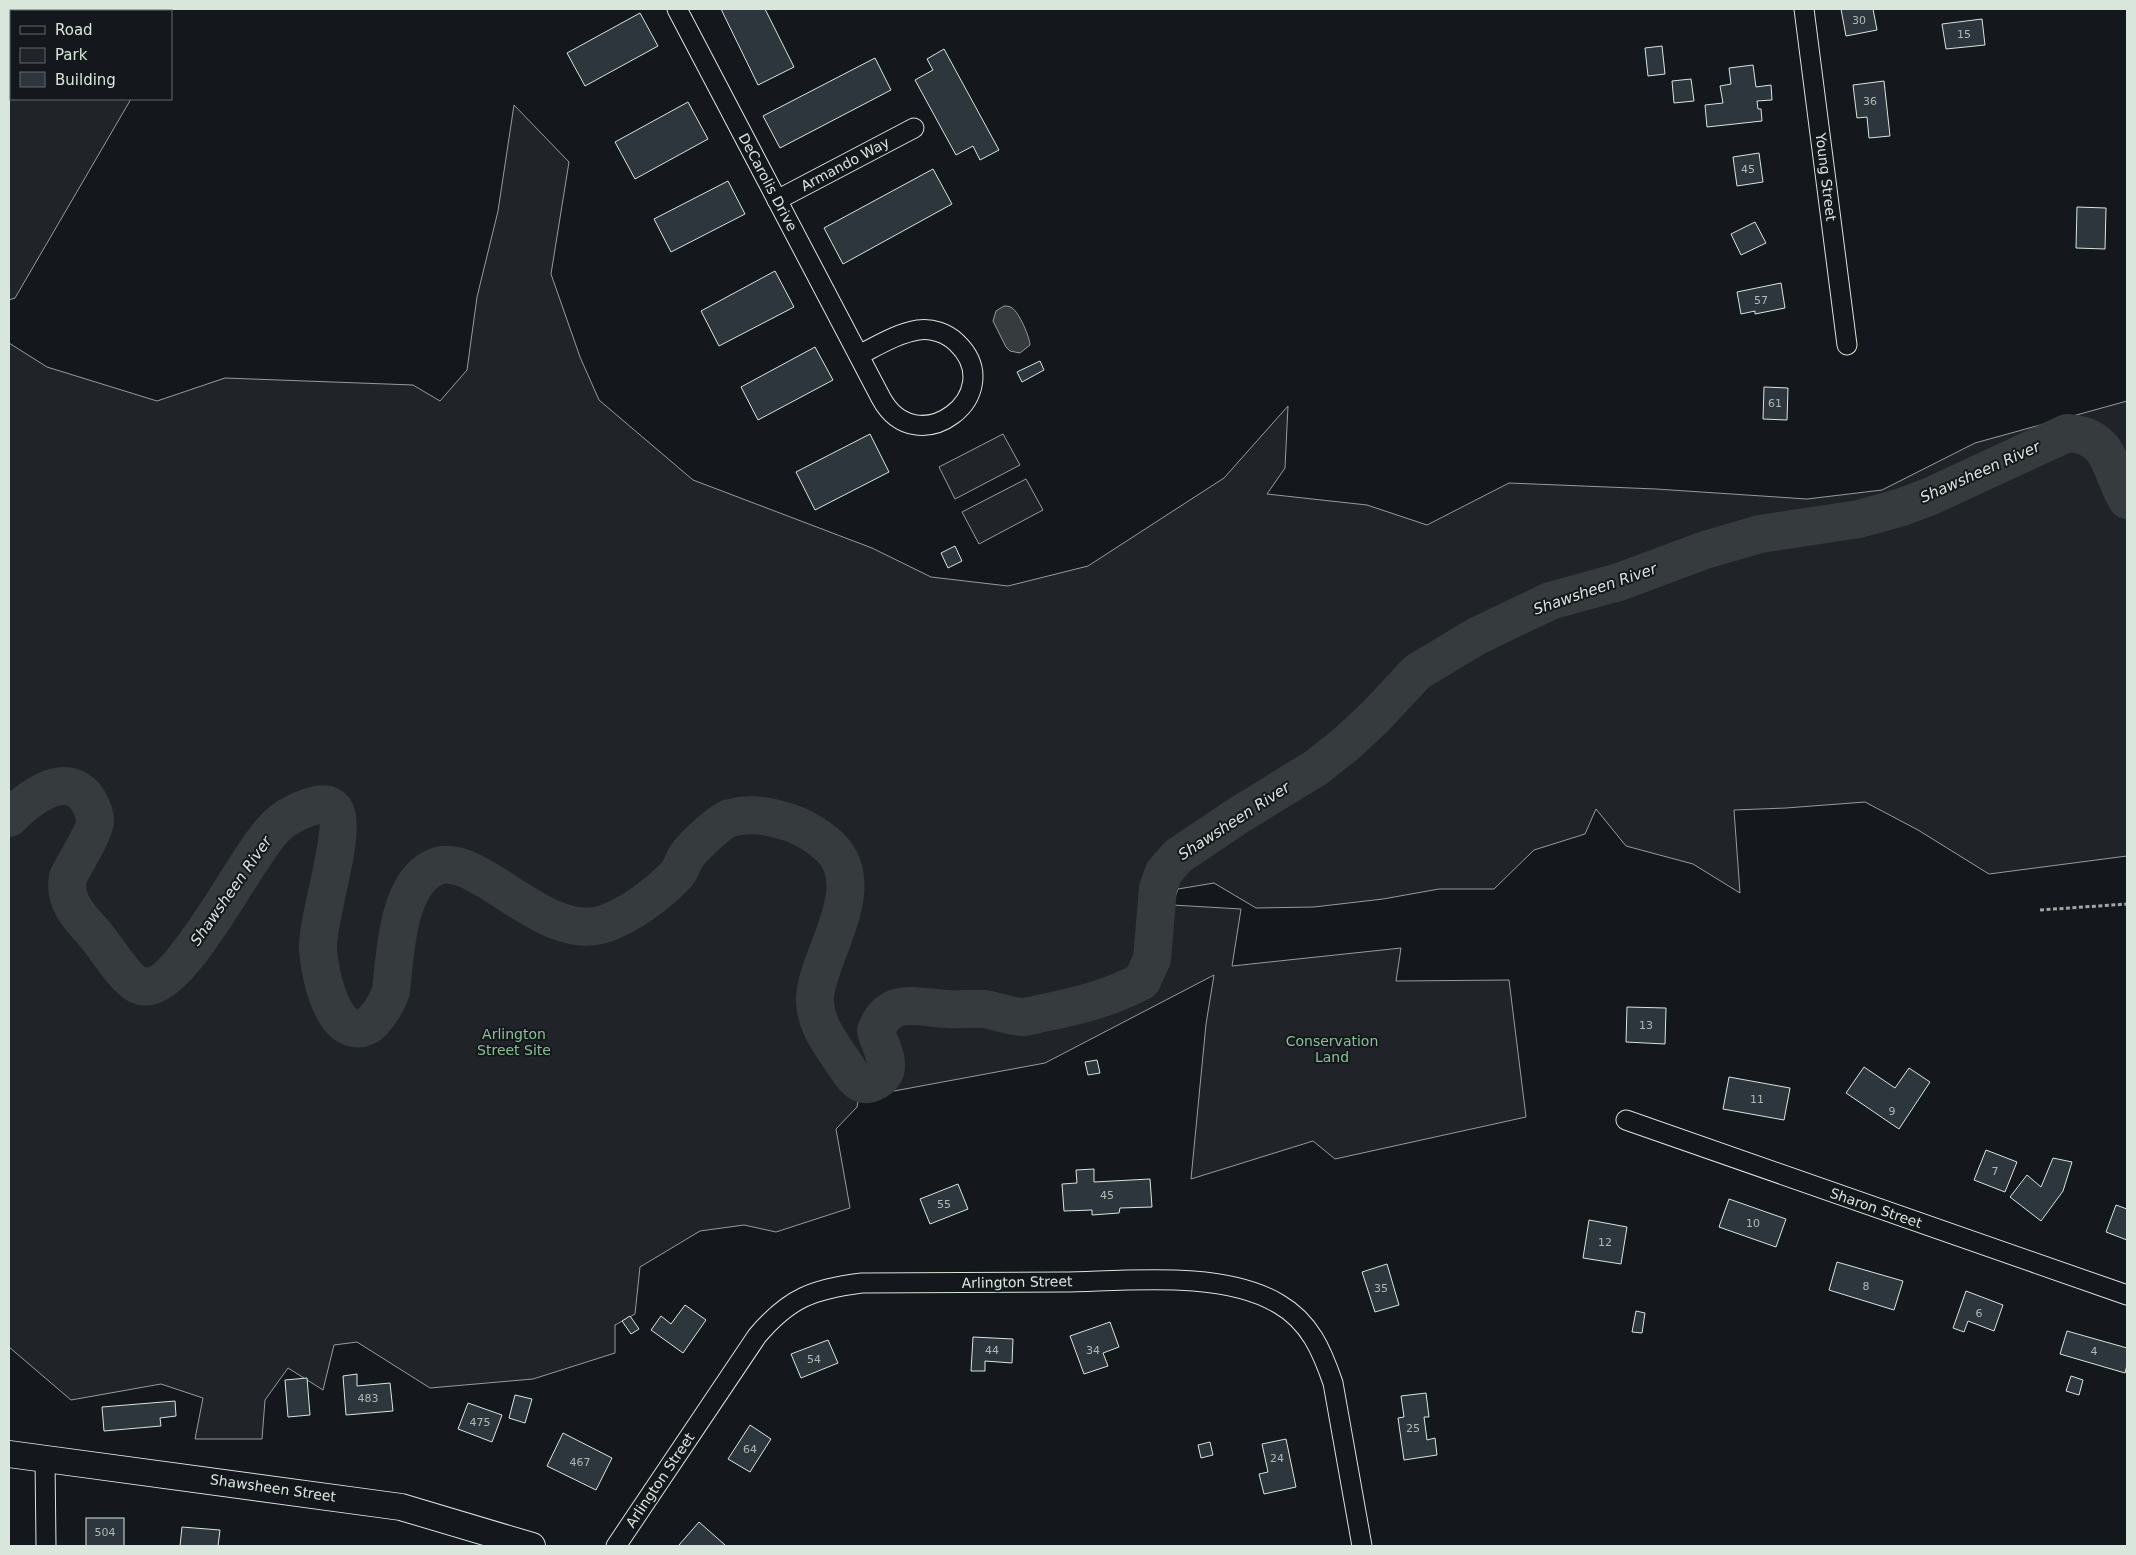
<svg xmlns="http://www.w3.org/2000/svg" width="2136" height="1555" viewBox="0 0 2136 1555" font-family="'DejaVu Sans',sans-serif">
  <rect width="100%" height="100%" fill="#14181c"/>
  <g fill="#202428" stroke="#939e99">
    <polygon points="9,20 11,20 11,99 131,99 15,298 9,300"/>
    <polygon points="514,105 569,162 551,274 580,357 599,400 693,480 872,548 931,577 1008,586 1088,566 1224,478 1288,406 1285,468 1267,494 1367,505 1427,525 1509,483 1656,489 1807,499 1882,490 1975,443 2127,401 2127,856 1989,874 1918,830 1865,802 1786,808 1734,810 1740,893 1693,864 1626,846 1596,809 1585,834 1534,850 1494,889 1439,889 1383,899 1314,907 1256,908 1214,883 1178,889 1172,905 1241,909 1232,966 1401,948 1396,981 1509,980 1526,1117 1335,1159 1313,1141 1191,1179 1206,1024 1214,975 1045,1063 894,1091 862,1082 857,1107 836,1129 850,1208 776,1232 744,1225 700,1231 640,1267 635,1314 615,1325 615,1353 533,1379 430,1388 357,1342 334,1345 323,1390 288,1368 265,1400 262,1439 195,1439 203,1398 161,1384 71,1400 9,1347 9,343 47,367 157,401 225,378 413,385 440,401 467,370 477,297 498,211"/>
    <polygon points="1003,434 1020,465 955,499 939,467"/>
    <polygon points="1026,479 1043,510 979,544 962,512"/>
  </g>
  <path fill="#363b3e" stroke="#939e99" d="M1004 306C1007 306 1009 306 1012 308 1019 312 1030 338 1030 345L1020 353 1010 351 1006 347 993 321 996 311Z"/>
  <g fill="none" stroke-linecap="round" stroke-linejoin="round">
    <path stroke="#363b3e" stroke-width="38" d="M9 818C26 801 63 770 85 796 90 802 95 813 95 821 95 831 74 865 68 877 63 900 79 917 93 932 105 945 126 982 141 986 183 996 249 845 282 821 292 814 324 796 334 809 349 828 316 919 318 950 320 971 329 1023 354 1028 362 1030 369 1026 374 1020 382 1011 387 1003 391 991 395 956 397 886 433 868 476 846 541 944 604 924 630 915 657 895 677 874 682 868 683 860 688 854 695 845 720 821 730 818 745 814 763 815 777 819 796 823 815 833 830 847 871 887 818 954 815 997 814 1024 831 1044 845 1065 853 1077 860 1090 876 1081 881 1078 886 1073 886 1067 887 1055 879 1043 876 1031 889 995 918 1008 947 1009 959 1010 972 1008 985 1009 997 1011 1010 1017 1022 1017 1031 1017 1040 1013 1048 1012 1082 1005 1112 997 1142 981L1152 959 1158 888 1164 872 1178 856 1239 815 1317 767 1346 744 1375 717 1417 672 1477 636 1550 601 1619 582 1705 550 1760 534 1859 519 1902 507 1931 496 2067 433C2113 436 2108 469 2127 500"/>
  </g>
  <g fill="#2c363c" stroke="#d8e6dc">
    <polygon points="721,9 765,9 794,67 758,85"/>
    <polygon points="1841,9 1873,9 1877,30 1846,36"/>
    <polygon points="640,13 658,46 585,86 567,53"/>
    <polygon points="1982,19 1985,45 1946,49 1942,24"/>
    <polygon points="1662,46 1665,74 1648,76 1645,48"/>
    <polygon points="944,49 999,150 980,160 973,146 956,155 915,80 933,70 927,59"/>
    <polygon points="875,58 891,90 780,148 763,116"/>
    <polygon points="1753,65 1756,87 1771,85 1772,100 1757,101 1758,109 1761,109 1762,121 1707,127 1705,105 1723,103 1720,86 1731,84 1729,68"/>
    <polygon points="1691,79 1694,101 1674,103 1672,81"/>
    <polygon points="1884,81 1890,136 1869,138 1867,117 1857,118 1853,85"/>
    <polygon points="688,102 708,139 635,179 615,142"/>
    <polygon points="1759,153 1763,182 1737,186 1733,157"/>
    <polygon points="933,169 952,204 843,264 824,228"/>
    <polygon points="728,181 745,214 671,252 654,219"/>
    <polygon points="2077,207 2106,208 2105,249 2076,248"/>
    <polygon points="1755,222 1766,243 1741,255 1731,234"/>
    <polygon points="775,271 794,307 719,346 701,311"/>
    <polygon points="1781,283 1785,308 1755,314 1755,311 1741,314 1737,292"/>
    <polygon points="815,347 833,380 758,420 741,387"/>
    <polygon points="1040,361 1044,370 1022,382 1017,372"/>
    <polygon points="1764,387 1788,388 1787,420 1763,419"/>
    <polygon points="870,434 889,472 815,510 796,472"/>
    <polygon points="955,546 962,561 948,568 941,553"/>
    <polygon points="1627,1007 1666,1008 1665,1044 1626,1042"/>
    <polygon points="1097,1060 1100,1073 1088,1075 1085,1062"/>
    <polygon points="1864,1067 1895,1088 1909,1068 1930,1082 1899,1129 1846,1093"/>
    <polygon points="1729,1077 1790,1088 1784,1120 1723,1109"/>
    <polygon points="1986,1150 2017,1162 2005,1192 1974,1180"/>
    <polygon points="2053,1158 2072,1162 2063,1191 2041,1221 2010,1197 2027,1175 2041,1187"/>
    <polygon points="1094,1169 1094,1182 1150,1179 1152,1207 1120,1208 1119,1213 1092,1215 1092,1210 1064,1211 1062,1184 1077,1183 1076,1170"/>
    <polygon points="958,1184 968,1209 930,1224 920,1199"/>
    <polygon points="1729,1199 1786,1219 1776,1247 1719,1227"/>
    <polygon points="2116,1205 2127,1209 2127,1240 2106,1232"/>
    <polygon points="1589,1220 1627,1227 1621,1264 1583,1258"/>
    <polygon points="1837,1262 1903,1281 1894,1310 1829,1290"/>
    <polygon points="1387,1264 1399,1305 1375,1312 1362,1272"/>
    <polygon points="1966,1291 2003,1305 1994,1331 1968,1321 1964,1332 1953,1328"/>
    <polygon points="685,1305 706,1320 683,1353 651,1330 661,1316 671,1324"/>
    <polygon points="1636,1311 1645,1313 1642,1333 1632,1332"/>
    <polygon points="630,1316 639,1329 631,1334 622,1321"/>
    <polygon points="1110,1322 1119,1347 1103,1353 1108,1366 1084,1374 1070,1336"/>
    <polygon points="2067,1331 2127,1348 2127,1365 2125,1373 2060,1354"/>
    <polygon points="973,1337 1013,1339 1012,1363 985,1361 985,1371 971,1371"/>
    <polygon points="828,1340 838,1363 801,1378 791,1354"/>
    <polygon points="357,1374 357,1386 390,1383 393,1411 346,1415 343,1376"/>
    <polygon points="2071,1376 2083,1380 2079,1395 2066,1391"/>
    <polygon points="307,1378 310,1415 288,1417 285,1380"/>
    <polygon points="1426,1393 1429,1417 1424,1417 1427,1440 1435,1438 1437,1455 1404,1460 1398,1418 1404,1417 1401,1396"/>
    <polygon points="515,1395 532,1399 525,1423 509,1418"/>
    <polygon points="175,1401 176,1416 160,1418 161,1426 104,1431 102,1407"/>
    <polygon points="468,1403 502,1415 492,1442 458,1429"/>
    <polygon points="750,1425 771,1439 750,1472 728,1459"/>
    <polygon points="563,1433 612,1458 596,1490 547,1466"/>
    <polygon points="1286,1439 1296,1487 1264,1494 1259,1474 1268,1472 1262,1444"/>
    <polygon points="1210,1442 1213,1455 1201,1458 1198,1445"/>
    <rect x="86" y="1518" width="38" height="28"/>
    <polygon points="699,1522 725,1545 724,1546 681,1546 679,1545"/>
    <polygon points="182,1527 220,1530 218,1546 180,1546"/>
  </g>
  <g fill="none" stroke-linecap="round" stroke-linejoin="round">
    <defs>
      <g id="street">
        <path d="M677 9 881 398C917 465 1010 394 957 343 947 333 932 328 918 330 898 333 877 346 859 355"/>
        <polyline points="1804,9 1847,345"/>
        <polyline points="777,200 914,128"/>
        <polyline points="1626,1120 2127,1295"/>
        <polyline points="45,1459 46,1546"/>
        <path d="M616 1546 757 1336C789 1298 813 1289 862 1283 929 1283 996 1282 1063 1282 1127 1281 1223 1270 1279 1304 1310 1322 1322 1351 1333 1383L1362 1546"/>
      </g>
      <polyline id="secondary" points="9,1454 401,1507 532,1546"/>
    </defs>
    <use href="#street" stroke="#d8e6dc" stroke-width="21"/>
    <use href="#secondary" stroke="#d8e6dc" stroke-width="28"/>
    <g stroke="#9da8a2" stroke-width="3" stroke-dasharray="4 2.5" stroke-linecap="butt">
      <polyline points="9,63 11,62"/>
      <polyline points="2040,910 2127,904"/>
    </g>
    <use href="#street" stroke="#14181c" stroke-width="19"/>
    <use href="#secondary" stroke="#14181c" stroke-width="26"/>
  </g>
  <g text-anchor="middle" stroke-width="4" stroke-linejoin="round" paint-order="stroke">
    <g font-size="11" fill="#adbab4">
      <text x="1859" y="24">30</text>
      <text x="1964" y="38">15</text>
      <text x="1870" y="105">36</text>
      <text x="1748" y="173">45</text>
      <text x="1761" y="304">57</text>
      <text x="1775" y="407">61</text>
      <text x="1646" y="1029">13</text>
      <text x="1757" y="1103">11</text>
      <text x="1892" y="1115">9</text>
      <text x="1995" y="1175">7</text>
      <text x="1107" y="1199">45</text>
      <text x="944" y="1208">55</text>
      <text x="1753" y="1227">10</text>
      <text x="1605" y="1246">12</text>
      <text x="1866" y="1290">8</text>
      <text x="1381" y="1292">35</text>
      <text x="1979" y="1317">6</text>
      <text x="992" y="1354">44</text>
      <text x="1093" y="1354">34</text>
      <text x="2094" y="1355">4</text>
      <text x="814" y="1363">54</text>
      <text x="368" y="1402">483</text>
      <text x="480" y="1426">475</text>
      <text x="1413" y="1432">25</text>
      <text x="750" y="1453">64</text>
      <text x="1277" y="1462">24</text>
      <text x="580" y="1466">467</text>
      <text x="105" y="1536">504</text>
    </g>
    <g font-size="14" fill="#d8e6dc" stroke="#14181c">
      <text transform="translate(845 164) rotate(-28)" y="5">Armando Way</text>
      <text transform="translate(1826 177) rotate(83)" y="5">Young Street</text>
      <text transform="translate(768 182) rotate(62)" y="5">DeCarolis Drive</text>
      <text transform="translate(1876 1208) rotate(19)" y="5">Sharon Street</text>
      <text transform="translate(1017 1282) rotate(-1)" y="5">Arlington Street</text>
      <text transform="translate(660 1480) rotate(-56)" y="5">Arlington Street</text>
      <text transform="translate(273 1488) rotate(8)" y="5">Shawsheen Street</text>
    </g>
    <g font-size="14" fill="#8ac095" stroke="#14181c">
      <text x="514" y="1039">Arlington<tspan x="514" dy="16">Street Site</tspan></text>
      <text x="1332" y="1046">Conservation<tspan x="1332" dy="16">Land</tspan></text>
    </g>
    <g font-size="15" font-style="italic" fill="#d8e6dc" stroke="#14181c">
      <text transform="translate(1980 472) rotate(-24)" y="5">Shawsheen River</text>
      <text transform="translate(1595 589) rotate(-19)" y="5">Shawsheen River</text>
      <text transform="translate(1234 821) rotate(-33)" y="5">Shawsheen River</text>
      <text transform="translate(231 891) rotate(-55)" y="5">Shawsheen River</text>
    </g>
  </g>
  <rect width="2136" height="1555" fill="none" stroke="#d8e6dc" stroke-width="20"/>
  <rect x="10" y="10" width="162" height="90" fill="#14181c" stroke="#626a69"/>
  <rect x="20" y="26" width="25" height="8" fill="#14181c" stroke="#626a69"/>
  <text x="55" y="35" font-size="15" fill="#d8e6dc">Road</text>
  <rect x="20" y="48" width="25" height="15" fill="#202428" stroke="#626a69"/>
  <text x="55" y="60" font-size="15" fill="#d8e6dc">Park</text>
  <rect x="20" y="72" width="25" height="15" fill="#2c363c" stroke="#626a69"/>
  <text x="55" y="85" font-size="15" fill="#d8e6dc">Building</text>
</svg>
